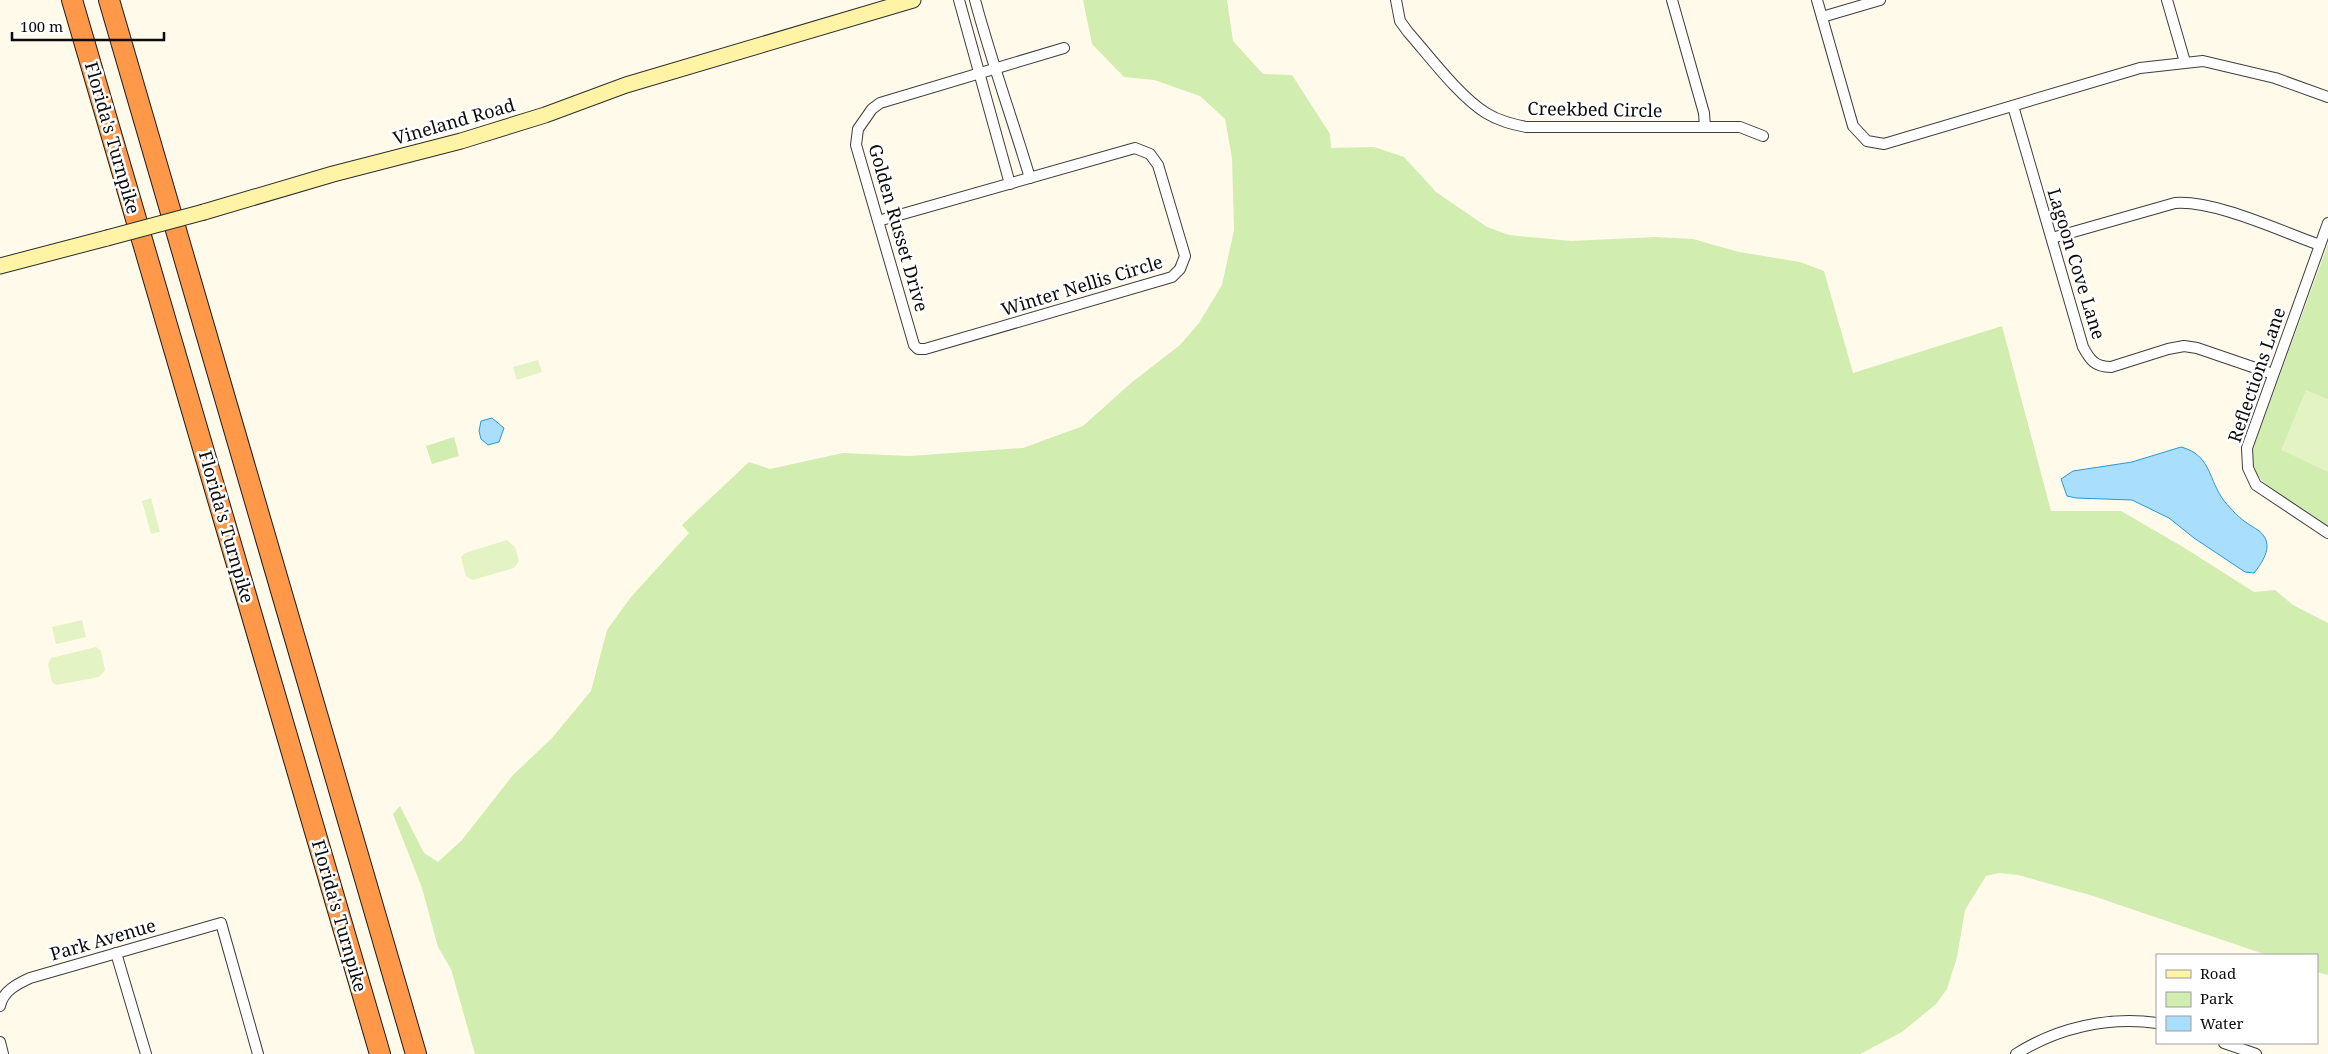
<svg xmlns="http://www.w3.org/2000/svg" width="2328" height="1054" viewBox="0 0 2328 1054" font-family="'Noto Serif',serif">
  <rect width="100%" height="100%" fill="#fffaea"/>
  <g fill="#d1edb0">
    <polygon points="1083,0 1227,0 1233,41 1263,74 1292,75 1330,134 1331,148 1374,147 1404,157 1436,192 1487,227 1509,235 1571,241 1656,237 1693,239 1739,252 1800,262 1824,271 1853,373 2002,326 2051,511 2121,511 2183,547 2254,592 2275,590 2293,605 2328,623 2328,975 2317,972 2317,955 2267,955 2090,895 2018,875 1999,873 1986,876 1965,910 1957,957 1947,989 1936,1004 1902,1032 1860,1054 475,1054 451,969 438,947 422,888 393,814 400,806 424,853 438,862 462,840 513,775 552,738 591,691 607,630 631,597 689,533 682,525 749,462 770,469 843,453 909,456 1023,448 1083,426 1131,383 1180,345 1199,323 1222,285 1234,230 1232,158 1225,119 1200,96 1154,80 1124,77 1092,44"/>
    <path d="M2328 244V527C2309 517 2271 492 2258 476 2252 469 2252 462 2251 454Z"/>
    <polygon points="454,437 459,456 432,464 426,446"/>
  </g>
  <g fill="#e3f3c3">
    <polygon points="538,360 542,372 517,380 513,367"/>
    <polygon points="2306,390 2328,399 2328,472 2281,450"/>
    <polygon points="151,498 160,532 151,534 142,501"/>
    <polygon points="507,540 515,547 519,561 514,568 472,580 466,576 461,557 465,553"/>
    <polygon points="82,620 86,637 56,644 52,627"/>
    <polygon points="96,647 101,651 105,670 99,677 56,685 52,682 48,664 51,658"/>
  </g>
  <g fill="#a9dffc" stroke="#2997d9">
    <polygon points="492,418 504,428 499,442 488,445 481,439 479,431 481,421"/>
    <path d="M2181 447C2212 455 2208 481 2225 502 2231 509 2239 518 2247 523 2252 527 2260 530 2263 535 2273 547 2262 563 2254 573L2245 572 2194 538 2169 518 2132 500 2076 498 2067 496 2061 479 2073 471 2132 462Z"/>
  </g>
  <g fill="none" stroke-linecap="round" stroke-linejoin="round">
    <defs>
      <g id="street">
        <polyline points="959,0 1010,184"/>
        <path d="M975 0C991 60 1012 118 1030 178"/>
        <path d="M1396 0 1400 21 1408 32C1430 57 1459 96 1486 113 1499 121 1512 124 1526 127H1740L1763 136"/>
        <polyline points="1672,0 1704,113 1705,127"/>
        <polyline points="1817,0 1853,126 1867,141 1884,144 2140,68 2203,61 2275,78 2328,97"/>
        <polyline points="2167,0 2185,62"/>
        <polyline points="1822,17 1880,0"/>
        <path d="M2013 106 2083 347C2090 360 2095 367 2111 367L2168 349 2184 346 2197 348 2273 374"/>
        <polyline points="878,221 1135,148 1150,154 1158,165 1185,256 1180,269 1172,277 925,349 918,349 914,345 856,145 858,129 872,109 880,103 1064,48"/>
        <polyline points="2328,223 2247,448 2248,468 2256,485 2328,533"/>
        <path d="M2052 238 2175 203C2215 200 2280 231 2320 245"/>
        <polyline points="116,953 146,1054"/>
        <path d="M0 1006C3 991 17 984 30 978L221 923 258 1054"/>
        <polyline points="0,1042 3,1054"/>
        <polyline points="2224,1043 2256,1054"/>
        <path d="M2016 1054C2057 1028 2108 1016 2157 1023"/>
      </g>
      <g id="secondary">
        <polyline points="204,212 333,174 461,141 545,115 626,85 913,0"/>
        <polyline points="0,266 107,238"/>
      </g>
      <g id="highway">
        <polyline points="72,0 380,1054"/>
        <polyline points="109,0 416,1054"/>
      </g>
    </defs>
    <use href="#street" stroke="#3e3e3e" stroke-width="12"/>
    <use href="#secondary" stroke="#2d2d2d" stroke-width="17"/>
    <use href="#highway" stroke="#1c1c1c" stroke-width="22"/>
    <use href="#street" stroke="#fff" stroke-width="10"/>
    <use href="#secondary" stroke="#fff3a5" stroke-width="15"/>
    <use href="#highway" stroke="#ff9848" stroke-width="20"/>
    <defs>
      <polyline id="secondary-bridge" points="107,238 204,212"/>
    </defs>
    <use href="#secondary-bridge" stroke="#2d2d2d" stroke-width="17" stroke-linecap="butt"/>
    <use href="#secondary-bridge" stroke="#fff3a5" stroke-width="15"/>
  </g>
  <g text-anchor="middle" stroke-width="5" stroke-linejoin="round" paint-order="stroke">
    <g font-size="18" fill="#0b0b0b" stroke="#fff">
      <text transform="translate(1595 110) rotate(1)" y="6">Creekbed Circle</text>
      <text transform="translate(454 122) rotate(-16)" y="6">Vineland Road</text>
      <text transform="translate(112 138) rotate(74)" y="6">Florida's Turnpike</text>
      <text transform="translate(898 228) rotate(74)" y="6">Golden Russet Drive</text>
      <text transform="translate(2076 264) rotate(73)" y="6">Lagoon Cove Lane</text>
      <text transform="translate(1082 286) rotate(-17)" y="6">Winter Nellis Circle</text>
      <text transform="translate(2257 375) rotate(-71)" y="6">Reflections Lane</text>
      <text transform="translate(226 527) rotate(74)" y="6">Florida's Turnpike</text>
      <text transform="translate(339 916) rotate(74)" y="6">Florida's Turnpike</text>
      <text transform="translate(103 940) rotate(-16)" y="6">Park Avenue</text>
    </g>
  </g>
  <rect x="2156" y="954" width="162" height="90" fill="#ffffff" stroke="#9d9d9d"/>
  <rect x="2166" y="970" width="25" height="8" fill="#fff3a5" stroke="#9d9d9d"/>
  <text x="2200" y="979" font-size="15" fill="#0b0b0b">Road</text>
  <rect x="2166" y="992" width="25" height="15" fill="#d1edb0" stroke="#9d9d9d"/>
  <text x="2200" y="1004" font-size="15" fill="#0b0b0b">Park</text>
  <rect x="2166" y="1016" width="25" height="15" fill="#a9dffc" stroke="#9d9d9d"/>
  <text x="2200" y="1029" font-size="15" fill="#0b0b0b">Water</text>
  <path d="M12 32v8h152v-8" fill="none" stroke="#0b0b0b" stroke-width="2.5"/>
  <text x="20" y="32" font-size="15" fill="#0b0b0b" stroke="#ffffff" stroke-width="4" paint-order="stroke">100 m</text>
</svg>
